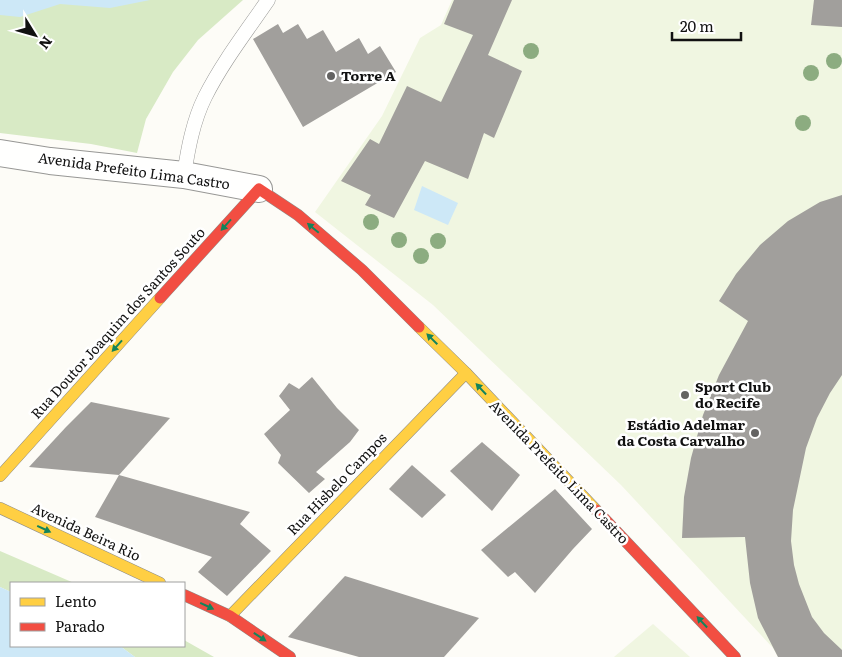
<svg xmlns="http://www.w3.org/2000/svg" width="842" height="657" viewBox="0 0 842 657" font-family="Literata,serif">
  <rect width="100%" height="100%" fill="#fdfcf7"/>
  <g fill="#d8eac5">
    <polygon points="0,0 243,0 198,40 173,72 146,119 137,153 91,144 0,133"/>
    <polygon points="0,551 74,583 11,583 11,592 0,587"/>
    <polygon points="184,640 214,657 135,657 120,646 184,646"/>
  </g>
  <g fill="#f0f6e1">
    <polygon points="452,0 842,0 842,657 778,657 773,648 621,485 433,305 315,212 382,116 420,38 441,25"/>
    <polygon points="653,624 690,657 614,657"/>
  </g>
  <g fill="#cde8f7">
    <polygon points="0,0 150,0 110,8 60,4 20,17 0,15"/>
    <polygon points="422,186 458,203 448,225 414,210"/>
    <polygon points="0,587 11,592 11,646 120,646 135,657 0,657"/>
  </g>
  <g fill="#a19f9c">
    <polygon points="454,0 512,0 488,55 522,71 494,138 484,133 468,179 425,161 394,218 365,205 371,195 341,181 370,139 379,144 407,86 441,102 473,35 444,24"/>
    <polygon points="814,0 842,0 842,27 811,25"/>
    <polygon points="278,24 283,33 298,24 307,39 323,30 336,52 359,38 368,54 380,46 396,72 303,127 253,39"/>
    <polygon points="842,195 842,375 830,393 817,418 806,448 793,510 791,541 794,565 799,584 812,617 824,633 842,650 842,657 778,657 758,618 750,583 745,537 682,538 684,497 691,458 703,415 719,375 748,321 719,301 736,274 760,245 788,221 820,202"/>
    <polygon points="312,377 337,408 359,430 350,442 316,472 325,479 309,493 278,463 281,455 264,434 290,410 279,396 289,383 299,389"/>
    <polygon points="91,402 170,418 119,475 29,467 66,427"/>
    <polygon points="482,442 520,475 492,511 450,471"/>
    <polygon points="412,465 446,495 422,518 389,489"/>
    <polygon points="119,475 250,512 240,524 271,551 227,596 198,572 212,557 95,517"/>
    <polygon points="555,489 592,529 573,549 535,593 515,572 508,577 481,550"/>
    <polygon points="345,576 479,618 444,657 359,657 288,637"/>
  </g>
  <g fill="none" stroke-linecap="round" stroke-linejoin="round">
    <defs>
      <path id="lane" d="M184 175C188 149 193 121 205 97 222 63 246 32 268 0"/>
      <polyline id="street" points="0,153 50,161 184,175 259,189"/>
      <g id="slow">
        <polyline points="419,327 466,373 596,510"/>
        <polyline points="0,476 160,298"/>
        <polyline points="0,508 160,583"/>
        <polyline points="230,616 466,373"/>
      </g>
      <g id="jam">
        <polyline points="160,298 259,189 298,215 362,270 419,327"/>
        <polyline points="596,510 735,657"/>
        <polyline points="184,595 230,616 290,657"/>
      </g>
    </defs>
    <use href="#lane" stroke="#979795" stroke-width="15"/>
    <use href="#street" stroke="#979795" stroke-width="28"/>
    <use href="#slow" stroke="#8e8d8b" stroke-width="12"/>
    <use href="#jam" stroke="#8e8d8b" stroke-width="12"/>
    <use href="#lane" stroke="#fffffe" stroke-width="14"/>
    <use href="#street" stroke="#fffffe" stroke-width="26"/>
    <use href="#slow" stroke="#ffcf43" stroke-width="11"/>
    <use href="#jam" stroke="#f24e42" stroke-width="11"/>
  </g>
  <g fill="#8cac80">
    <circle cx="531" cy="51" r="8"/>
    <circle cx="834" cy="61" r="8"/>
    <circle cx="811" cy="73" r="8"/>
    <circle cx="803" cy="123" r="8"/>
    <circle cx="371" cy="222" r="8"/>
    <circle cx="399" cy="240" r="8"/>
    <circle cx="438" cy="241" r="8"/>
    <circle cx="421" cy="256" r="8"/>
  </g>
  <defs><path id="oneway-solid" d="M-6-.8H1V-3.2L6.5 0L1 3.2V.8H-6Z" transform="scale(1.25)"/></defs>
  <g fill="#14835b">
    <use href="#oneway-solid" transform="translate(226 225) rotate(132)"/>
    <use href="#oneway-solid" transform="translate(313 228) rotate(-140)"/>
    <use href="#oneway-solid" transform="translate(432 339) rotate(-135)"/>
    <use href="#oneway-solid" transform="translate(117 346) rotate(132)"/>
    <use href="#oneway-solid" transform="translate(481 389) rotate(-133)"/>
    <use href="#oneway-solid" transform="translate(44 529) rotate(25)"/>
    <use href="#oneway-solid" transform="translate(207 606) rotate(25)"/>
    <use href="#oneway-solid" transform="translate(702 622) rotate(-133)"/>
    <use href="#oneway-solid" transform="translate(260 637) rotate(34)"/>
  </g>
  <g fill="#646362" stroke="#fff" stroke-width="2">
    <circle cx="331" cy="76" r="5"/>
    <circle cx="685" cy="395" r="5"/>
    <circle cx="755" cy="433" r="5"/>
  </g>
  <g text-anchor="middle" stroke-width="5" stroke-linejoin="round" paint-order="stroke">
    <g font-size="14" font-weight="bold" fill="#111" stroke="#fff" text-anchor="start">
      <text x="341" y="81">Torre A</text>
      <text x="695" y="392">Sport Club<tspan x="695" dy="16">do Recife</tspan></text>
      <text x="745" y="430" text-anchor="end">Estádio Adelmar<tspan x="745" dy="16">da Costa Carvalho</tspan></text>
    </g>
    <g font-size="14" fill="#111" stroke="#fff">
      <text transform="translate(134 171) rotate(8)" y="5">Avenida Prefeito Lima Castro</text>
      <text transform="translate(118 323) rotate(-48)" y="5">Rua Doutor Joaquim dos Santos Souto</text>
      <text transform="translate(559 472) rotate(46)" y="5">Avenida Prefeito Lima Castro</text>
      <text transform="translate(337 484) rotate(-46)" y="5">Rua Hisbelo Campos</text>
      <text transform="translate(86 532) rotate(25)" y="5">Avenida Beira Rio</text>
    </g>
  </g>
  <rect x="10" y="582" width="175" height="65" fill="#ffffff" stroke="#a0a0a0"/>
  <rect x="20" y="598" width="25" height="8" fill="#ffcf43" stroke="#a0a0a0"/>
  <text x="55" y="607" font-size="15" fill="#111111">Lento</text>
  <rect x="20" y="623" width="25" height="8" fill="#f24e42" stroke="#a0a0a0"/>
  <text x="55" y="632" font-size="15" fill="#111111">Parado</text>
  <g transform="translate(35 35) rotate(127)" stroke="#ffffff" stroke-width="4" paint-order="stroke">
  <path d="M0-4L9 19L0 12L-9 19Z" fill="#111111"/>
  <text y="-8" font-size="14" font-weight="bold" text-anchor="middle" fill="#111111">N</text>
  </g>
  <path d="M672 32v8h69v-8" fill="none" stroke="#111111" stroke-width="2.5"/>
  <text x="680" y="32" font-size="15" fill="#111111" stroke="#ffffff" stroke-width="4" paint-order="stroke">20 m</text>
</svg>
